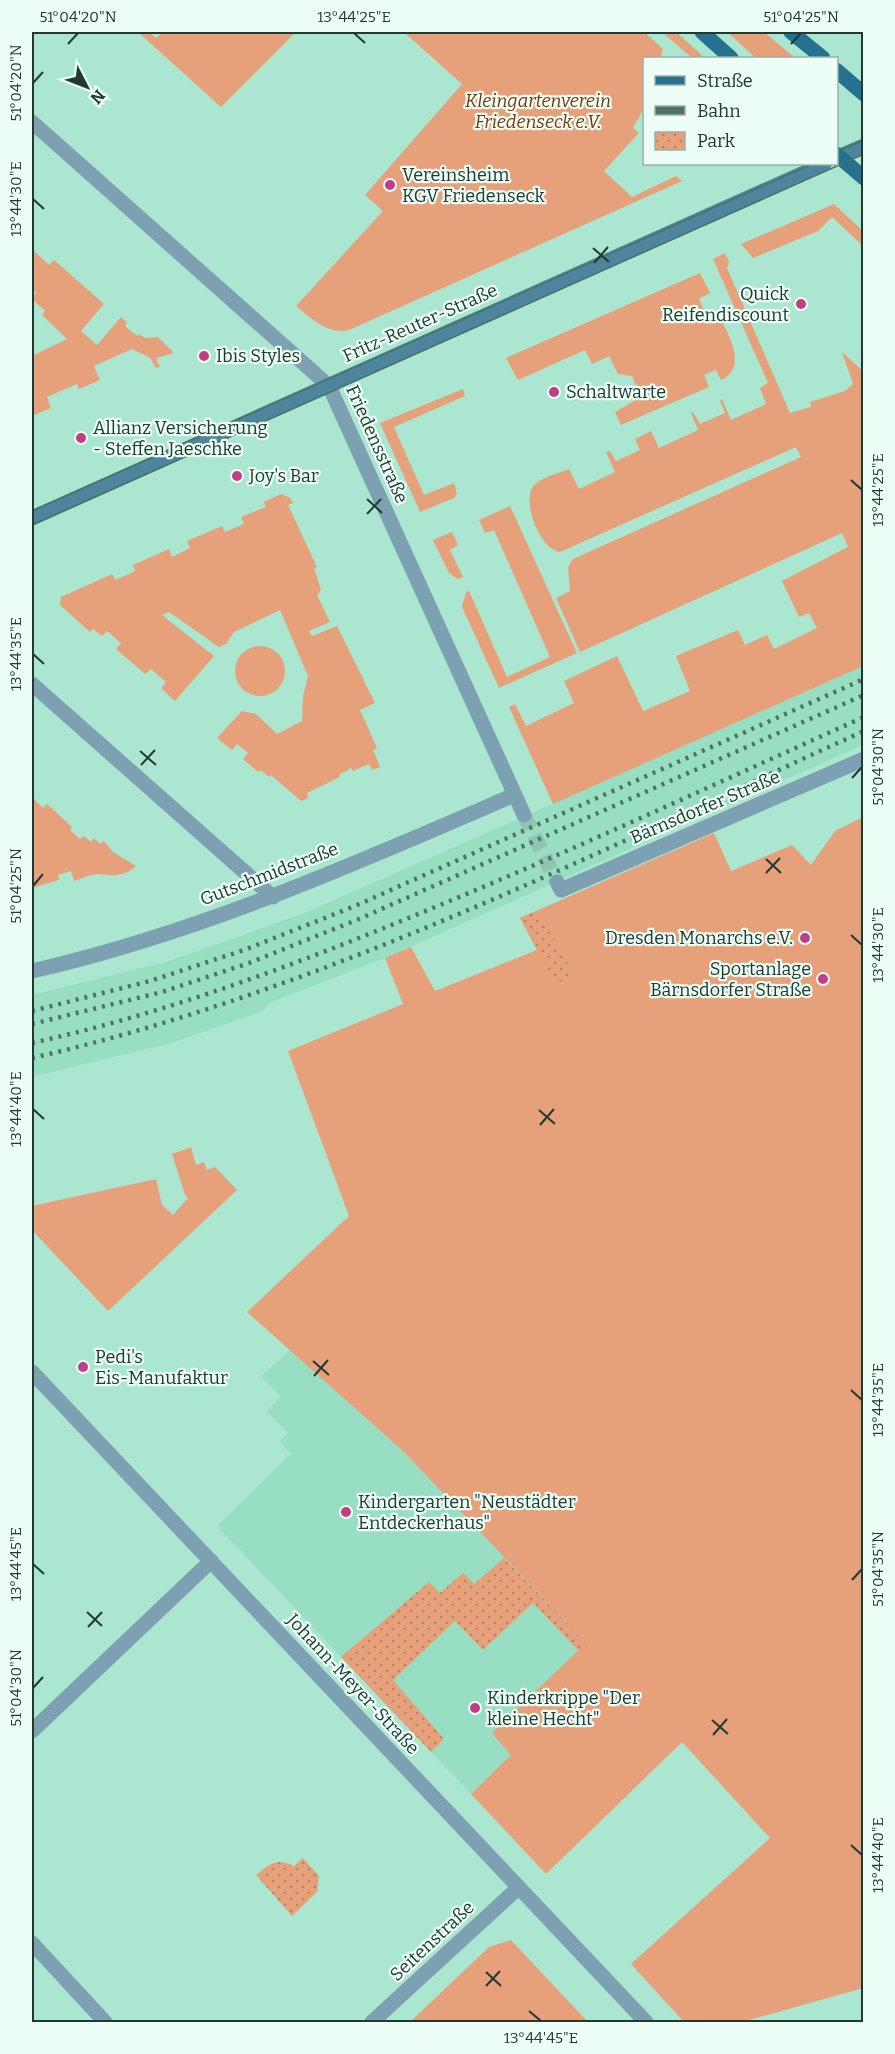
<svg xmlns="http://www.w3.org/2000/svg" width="895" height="2054" viewBox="0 0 895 2054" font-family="Bitter,serif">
  <defs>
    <pattern id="park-dots" width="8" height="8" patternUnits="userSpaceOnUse" patternTransform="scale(1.5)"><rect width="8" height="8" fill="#e6a07a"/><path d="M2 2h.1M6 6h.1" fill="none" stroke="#ba8365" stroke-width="1.8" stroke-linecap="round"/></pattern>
  </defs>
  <rect width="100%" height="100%" fill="#abe7d0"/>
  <g fill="#98dec3">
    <polygon points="863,627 863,745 385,958 269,1003 263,1011 171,1043 32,1077 32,995 166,962 229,940 307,912 552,804"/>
    <polygon points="290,1350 402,1450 606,1664 471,1794 217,1526 291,1454 280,1441 288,1433 266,1411 281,1397 261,1376"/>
  </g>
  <g fill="#e6a07a">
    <polygon points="138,32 149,32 156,38 163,32 296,32 221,107"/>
    <path d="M406 32H644L663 49 660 58H644V108L633 128 639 133 604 171 632 197 676 176 682 181 349 330C328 335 311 318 296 306L383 211 365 195 462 84 405 33Z"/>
    <polygon points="662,32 676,32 705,58 692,58"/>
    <polygon points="727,32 764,32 795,58 756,58"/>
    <polygon points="834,204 863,231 863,246 832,217 818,231 753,258 741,244"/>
    <polygon points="32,249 49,265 54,260 104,304 81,331 97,345 121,317 127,323 125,326 137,336 139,334 145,338 158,337 174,353 156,358 160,367 156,368 150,358 132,349 94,366 100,380 79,389 77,384 47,397 51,408 32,416 32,356 67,339 42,315 45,311 32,299 36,293 32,289"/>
    <path d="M725 253 729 262 727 268 790 413 811 407 810 402 845 391 853 384 842 352 863 371V666L553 804 509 707 515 704 526 726 574 703 564 681 617 656 643 711 690 691 676 656 738 630 745 645 767 635 774 649 817 628 809 613 799 617 782 581 848 547 842 533 580 652 556 598 570 591 568 567 573 559 801 457 796 447 560 552C540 549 523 505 532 488 538 478 559 473 569 469L579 489 615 472 606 452 610 451 616 461 640 450 635 439 651 431 659 448 698 430 691 413 693 412 700 424 725 413 720 400 722 399 731 420 766 404 760 388 768 383 713 259Z"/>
    <path d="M700 273 710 293 699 299 709 321 720 317C729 337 748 367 721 380L716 370 704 375 709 387 621 425 615 412 641 397 632 376 618 374 609 356 592 364 585 350 518 380 506 358Z"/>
    <polygon points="463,389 465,396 394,427 424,495 454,483 457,494 454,498 420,512 380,423"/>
    <polygon points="281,494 290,498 293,503 288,505 317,567 314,568 321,590 317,595 330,622 309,631 312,636 337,626 375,703 360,710 377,748 373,750 380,767 372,770 369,764 353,771 351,768 339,775 340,777 307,793 308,798 301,801 271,775 269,777 261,770 258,772 243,759 248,753 237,744 232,750 217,738 242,711 256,714 277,734 302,721 303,696 308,676 280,610 234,632 226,644 219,647 169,612 162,615 214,656 175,701 161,688 166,682 151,669 145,674 116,649 121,643 107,631 102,636 93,629 90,632 60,605 61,597 112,574 116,580 135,571 133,565 169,549 172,557 190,548 187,541 222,526 225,532 244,524 241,517 266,507 264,502"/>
    <polygon points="510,506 577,653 499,688 462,607 466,592 469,591 507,677 550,657 494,530 485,533 479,520"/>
    <polygon points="452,532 458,545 450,550 463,577 458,579 449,573 433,540"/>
    <circle cx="260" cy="671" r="25"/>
    <path d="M32 797 43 808 47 804 72 827 70 830 80 839 84 836 91 842 94 838 100 844 104 841 113 852 136 866C124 878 109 875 98 874 91 874 81 879 74 881L71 871 58 875 59 880 32 888Z"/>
    <polygon points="863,817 863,1988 742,2022 684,2022 631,1964 770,1838 682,1742 546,1874 471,1794 511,1755 492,1733 586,1643 402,1450 247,1312 349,1216 288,1051 403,1004 385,958 411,947 435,991 537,950 520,918 714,833 731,871 792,845 811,865 835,831"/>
    <polygon points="191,1147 196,1165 204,1162 207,1170 215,1167 237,1190 108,1311 32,1230 32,1206 156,1179 162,1205 173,1215 188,1198 185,1195 172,1154"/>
    <polygon points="511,1940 588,2022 410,2022 489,1947"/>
  </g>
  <g fill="url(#park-dots)">
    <polygon points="539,910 574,974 556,984 520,918"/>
    <polygon points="504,1558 586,1643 579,1651 533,1603 483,1650 455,1621 393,1680 444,1739 431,1752 341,1657 429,1582 440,1593 463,1573 474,1584"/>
    <path d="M303 1858 319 1876 317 1892 292 1916 256 1875C269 1864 277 1857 294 1866Z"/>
  </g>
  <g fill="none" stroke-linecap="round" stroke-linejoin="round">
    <polyline stroke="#8fc4b0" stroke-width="15" stroke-dasharray="15 8" stroke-linecap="butt" points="524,815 557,882"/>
    <g stroke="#7da1b2" stroke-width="15">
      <polyline points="32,122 329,386 524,815"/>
      <polyline points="32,684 273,897"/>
      <polyline points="557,882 561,890 864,759"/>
      <path d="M32 971C199 933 357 863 514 795"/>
      <polyline points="32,1372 646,2022"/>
      <polyline points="32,1731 211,1561"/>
      <polyline points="32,1943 105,2022"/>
      <polyline points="372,2022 518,1888"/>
    </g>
    <g stroke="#4e859e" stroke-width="15">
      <polyline points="836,158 864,146"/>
      <polyline points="32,518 824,164"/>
    </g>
    <g stroke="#247190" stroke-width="15">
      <polyline points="702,32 731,58"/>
      <polyline points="791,32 823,58"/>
      <polyline points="836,70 864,94"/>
      <polyline points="836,154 864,178"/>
    </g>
    <g stroke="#4e7265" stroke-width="1.5">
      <polyline points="836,152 864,140"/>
      <polyline points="32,511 812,164"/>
      <polyline points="32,525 864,154"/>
    </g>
    <g stroke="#4e7265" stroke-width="4.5" stroke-dasharray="3 6" stroke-linecap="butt">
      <polyline points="32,1011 150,981 244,950 355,906 864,679"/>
      <polyline points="32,1024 162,992 249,963 359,919 864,695"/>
      <path d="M32 1043C167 1013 295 965 423 912 572 851 717 783 864 717"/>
      <path d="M32 1058C320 992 595 853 864 731"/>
    </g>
  </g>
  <path fill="none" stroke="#213a31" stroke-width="2" d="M354 33 365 43M68 44 78 33M791 44 801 33M33 83 43 72M33 199 44 209M593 248 609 262M594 263 608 247M851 480 862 490M367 499 382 513M367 514 381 499M33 654 44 664M140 751 156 765M141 765 155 750M852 778 862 767M766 859 781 873M766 873 780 858M33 886 43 874M851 935 862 945M33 1109 44 1119M539 1110 555 1124M540 1125 554 1109M313 1361 329 1375M314 1376 328 1360M851 1390 862 1400M33 1564 44 1574M852 1580 862 1569M87 1612 102 1626M88 1627 102 1612M33 1688 43 1677M712 1720 728 1734M713 1735 727 1719M851 1845 862 1855M486 1972 501 1986M486 1986 500 1971M529 2011 541 2021"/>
  <g fill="#bf3e88" stroke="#ecfef6" stroke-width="2">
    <circle cx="390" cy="185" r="6"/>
    <circle cx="801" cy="304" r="6"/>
    <circle cx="204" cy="356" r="6"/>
    <circle cx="554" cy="392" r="6"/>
    <circle cx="81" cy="438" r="6"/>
    <circle cx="237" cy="476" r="6"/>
    <circle cx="805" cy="938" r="6"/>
    <circle cx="823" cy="979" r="6"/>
    <circle cx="83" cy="1367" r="6"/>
    <circle cx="346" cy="1512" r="6"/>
    <circle cx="475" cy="1708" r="6"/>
  </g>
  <g text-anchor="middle" stroke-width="4.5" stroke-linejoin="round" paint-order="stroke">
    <g font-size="18" font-style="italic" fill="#783608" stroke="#ecfef6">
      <text x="538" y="107">Kleingartenverein<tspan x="538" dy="21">Friedenseck e.V.</tspan></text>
    </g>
    <g font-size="18" fill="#213a31" stroke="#ecfef6" text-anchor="start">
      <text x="402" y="181">Vereinsheim<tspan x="402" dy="21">KGV Friedenseck</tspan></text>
      <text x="789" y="300" text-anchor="end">Quick<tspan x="789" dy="21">Reifendiscount</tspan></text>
      <text x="216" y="362">Ibis Styles</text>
      <text x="566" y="398">Schaltwarte</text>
      <text x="93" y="434">Allianz Versicherung<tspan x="93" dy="21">- Steffen Jaeschke</tspan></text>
      <text x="249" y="482">Joy's Bar</text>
      <text x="793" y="944" text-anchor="end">Dresden Monarchs e.V.</text>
      <text x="811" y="975" text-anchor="end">Sportanlage<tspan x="811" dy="21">Bärnsdorfer Straße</tspan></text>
      <text x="95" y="1363">Pedi's<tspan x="95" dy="21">Eis-Manufaktur</tspan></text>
      <text x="358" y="1508">Kindergarten "Neustädter<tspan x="358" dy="21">Entdeckerhaus"</tspan></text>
      <text x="487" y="1704">Kinderkrippe "Der<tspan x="487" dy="21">kleine Hecht"</tspan></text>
    </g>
    <g font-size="18" fill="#213a31" stroke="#ecfef6">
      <text transform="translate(420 323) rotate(-24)" y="6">Fritz-Reuter-Straße</text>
      <text transform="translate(377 444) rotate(66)" y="6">Friedensstraße</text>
      <text transform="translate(705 807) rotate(-23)" y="6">Bärnsdorfer Straße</text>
      <text transform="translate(269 874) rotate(-21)" y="6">Gutschmidstraße</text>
      <text transform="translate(353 1684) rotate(47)" y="6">Johann-Meyer-Straße</text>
      <text transform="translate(432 1941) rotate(-43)" y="6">Seitenstraße</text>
    </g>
  </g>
  <rect width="895" height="2054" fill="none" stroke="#ecfef6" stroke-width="66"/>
  <rect x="643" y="57" width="195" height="108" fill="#ecfef6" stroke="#9bb0a7" stroke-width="1.5"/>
  <rect x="655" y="76" width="30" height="9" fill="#247190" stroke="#9bb0a7" stroke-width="1.5"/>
  <text x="697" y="87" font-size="18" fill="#213a31">Straße</text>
  <rect x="655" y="106" width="30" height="9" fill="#4e7265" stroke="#9bb0a7" stroke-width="1.5"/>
  <text x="697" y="117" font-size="18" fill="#213a31">Bahn</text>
  <rect x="655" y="132" width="30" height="18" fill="url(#park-dots)" stroke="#9bb0a7" stroke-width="1.5"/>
  <text x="697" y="147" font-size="18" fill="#213a31">Park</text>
  <g transform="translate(87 87) rotate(132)" stroke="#ecfef6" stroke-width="4.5" paint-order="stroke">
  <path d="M0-4.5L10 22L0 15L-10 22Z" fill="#213a31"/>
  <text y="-9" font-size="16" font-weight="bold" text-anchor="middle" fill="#213a31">N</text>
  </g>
  <rect x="33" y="33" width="829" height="1988" fill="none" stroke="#213a31" stroke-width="2"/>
  <g font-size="15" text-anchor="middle" fill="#213a31">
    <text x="78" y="22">51°04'20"N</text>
    <text x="354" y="22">13°44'25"E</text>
    <text x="801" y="22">51°04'25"N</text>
    <text transform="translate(16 83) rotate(-90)" y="5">51°04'20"N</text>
    <text transform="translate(16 199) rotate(-90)" y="5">13°44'30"E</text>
    <text transform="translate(878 490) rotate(-90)" y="5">13°44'25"E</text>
    <text transform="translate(16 654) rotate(-90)" y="5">13°44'35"E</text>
    <text transform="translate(878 767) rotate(-90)" y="5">51°04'30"N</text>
    <text transform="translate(16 886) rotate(-90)" y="5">51°04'25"N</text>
    <text transform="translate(878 945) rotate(-90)" y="5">13°44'30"E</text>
    <text transform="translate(16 1109) rotate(-90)" y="5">13°44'40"E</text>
    <text transform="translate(878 1400) rotate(-90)" y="5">13°44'35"E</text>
    <text transform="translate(16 1564) rotate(-90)" y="5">13°44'45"E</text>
    <text transform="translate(878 1569) rotate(-90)" y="5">51°04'35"N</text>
    <text transform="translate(16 1688) rotate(-90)" y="5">51°04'30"N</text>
    <text transform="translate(878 1855) rotate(-90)" y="5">13°44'40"E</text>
    <text x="541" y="2043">13°44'45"E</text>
  </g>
</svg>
